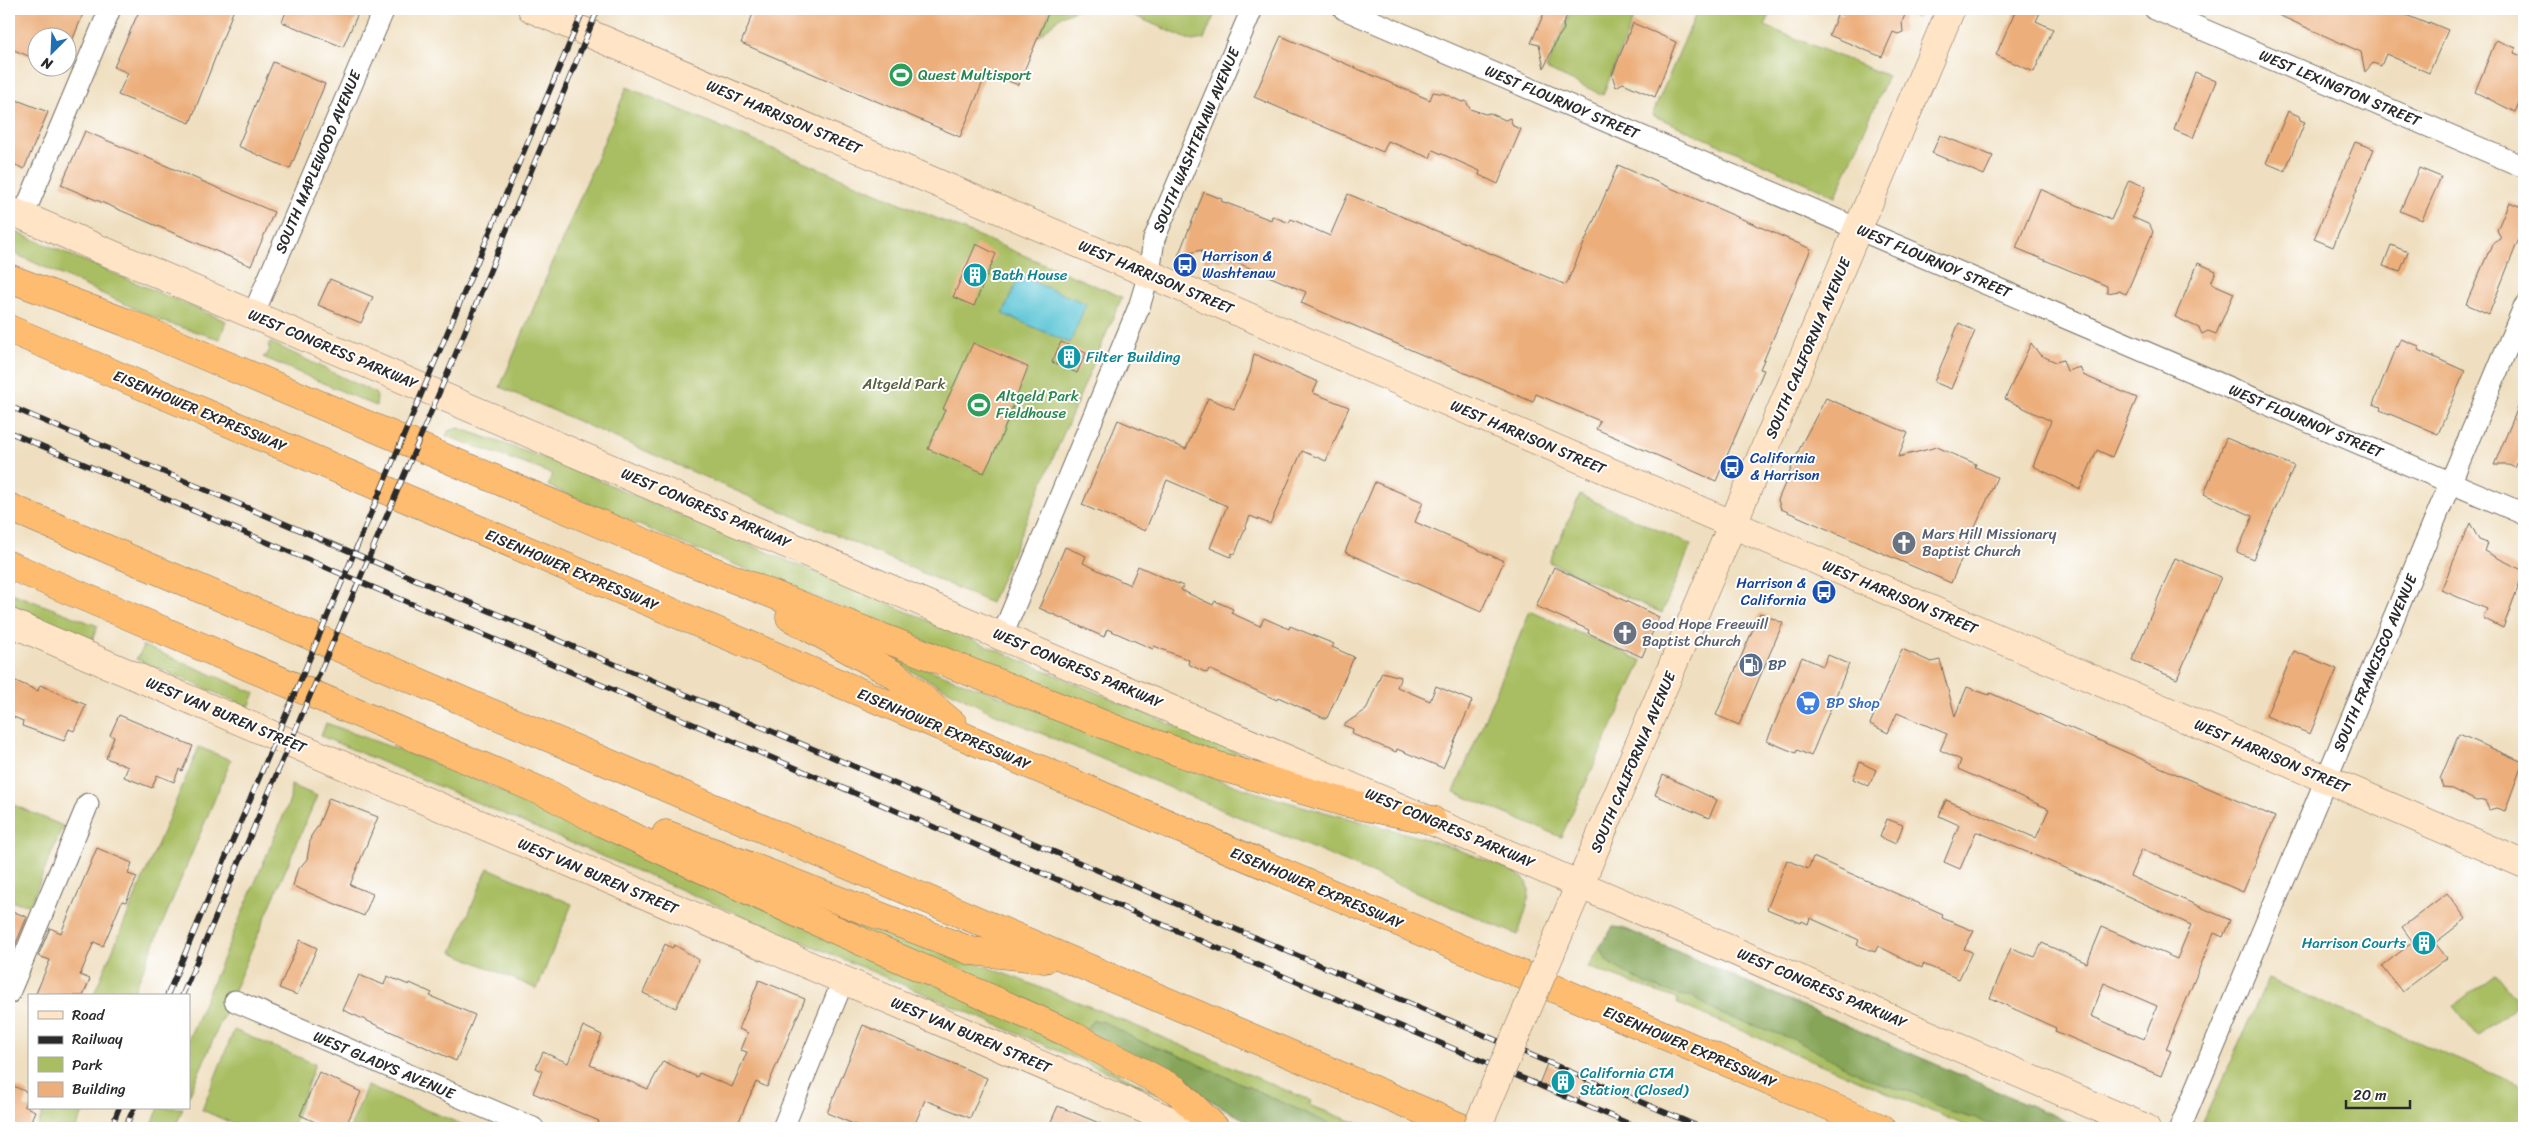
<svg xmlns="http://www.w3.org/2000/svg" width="2533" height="1137" viewBox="0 0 2533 1137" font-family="Sriracha,sans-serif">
  <rect width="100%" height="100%" fill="#fff"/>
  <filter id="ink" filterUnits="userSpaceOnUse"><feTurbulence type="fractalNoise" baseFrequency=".02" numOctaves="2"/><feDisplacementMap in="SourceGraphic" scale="10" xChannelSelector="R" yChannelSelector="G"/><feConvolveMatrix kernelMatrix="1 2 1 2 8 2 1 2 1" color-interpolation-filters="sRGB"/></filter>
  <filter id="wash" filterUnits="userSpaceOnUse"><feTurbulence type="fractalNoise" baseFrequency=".0096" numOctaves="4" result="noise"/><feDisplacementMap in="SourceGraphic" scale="20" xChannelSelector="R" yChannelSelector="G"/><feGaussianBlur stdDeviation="1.12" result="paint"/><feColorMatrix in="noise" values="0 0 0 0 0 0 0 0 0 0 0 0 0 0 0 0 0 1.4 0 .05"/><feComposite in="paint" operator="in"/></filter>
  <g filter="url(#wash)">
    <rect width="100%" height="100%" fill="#efdfc0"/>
    <g fill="#a9be62" stroke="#6a7446">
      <polygon points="1050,9 1078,9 1061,16 1038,37"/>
      <polygon points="1119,9 1217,9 1204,39 1192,41"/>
      <polygon points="1572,9 1637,9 1603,95 1546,69"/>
      <polygon points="1698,9 1772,9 1765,26 1888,76 1836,196 1652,115"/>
      <polygon points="1897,9 1921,9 1917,18"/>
      <polygon points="627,87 1122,297 991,603 500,387"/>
      <polygon points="9,229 226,321 220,339 164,322 9,251"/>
      <polygon points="270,342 375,393 377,397 376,406 263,357 267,355 270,349 268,346"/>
      <polygon points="459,428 561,464 1257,761 1255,766 1181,743 681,543 548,486 553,474 446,436 448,431"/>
      <polygon points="1580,495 1691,545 1662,613 1549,562"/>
      <polygon points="9,592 98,626 92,640 9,604"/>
      <polygon points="1530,611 1642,661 1561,837 1454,792"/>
      <path d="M850 640C939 673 1028 707 1117 740 1163 758 1208 777 1255 792 1332 817 1413 830 1487 861 1499 866 1516 871 1525 880 1536 889 1521 923 1518 935L991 712Z"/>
      <polygon points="142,645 255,693 249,707 136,659 143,649"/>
      <polygon points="326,723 461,773 1003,1014 1161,1095 321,736"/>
      <polygon points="199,747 231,760 132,996 93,996"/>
      <polygon points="291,785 317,796 189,1096 189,1038 290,800"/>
      <polygon points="9,803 63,826 30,905 9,901"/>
      <polygon points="488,868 572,904 537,989 452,952"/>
      <polygon points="759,879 1096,1009 1311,1101 1309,1105 1370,1128 1259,1128 1152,1067 757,883"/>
      <polygon points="1613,927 1623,928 2082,1128 1971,1128 1676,1003 1677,999 1588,967"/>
      <polygon points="2496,973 2520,1003 2477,1036 2453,1006"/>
      <polygon points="2268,979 2524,1087 2524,1128 2200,1128"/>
      <polygon points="234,1030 315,1064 292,1128 243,1128 202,1110"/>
      <polygon points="367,1086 471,1128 350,1128"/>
      <polygon points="45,1108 85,1108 76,1128 37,1128"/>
      <polygon points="159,1108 183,1108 175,1128 150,1128"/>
    </g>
    <g fill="#86a558" stroke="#586842">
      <polygon points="1613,927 1623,928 2082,1128 2008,1128 1951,1112 1911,1092 1877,1083 1795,1040 1718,1013 1694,997 1679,995 1646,984 1610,964 1599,948"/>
      <polygon points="1093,1020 1104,1022 1144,1043 1174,1053 1339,1128 1259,1128 1152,1067 1084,1031"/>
    </g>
    <polygon fill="#5ac4d6" stroke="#427880" points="1019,276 1086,304 1070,343 1003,314"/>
    <g id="blocks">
      <g fill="#ecaf7c" fill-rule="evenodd">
        <polygon points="9,9 85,9 68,51 68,38 38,38 38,60 9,48"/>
        <polygon points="140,9 234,9 190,123 118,95 128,73 114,67"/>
        <polygon points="287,9 360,9 343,47 282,22"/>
        <polygon points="755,9 1050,9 1018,85 987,72 960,137 741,43"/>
        <polygon points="1551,9 1570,9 1563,24 1564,29 1557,39 1544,68 1539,45 1531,43 1544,13"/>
        <polygon points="1846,9 1891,9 1905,15 1902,22 1903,32 1898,34 1893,32 1882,57 1829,35 1838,13 1843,15"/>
        <polygon points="2016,9 2042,9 2036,21 2053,29 2034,72 1996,55"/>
        <polygon points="2265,9 2391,9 2428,24 2429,22 2448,30 2429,73 2386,54 2381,66 2373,63 2365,72 2361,52"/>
        <polygon points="1633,23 1676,42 1655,97 1623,83 1616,87 1612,75"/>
        <polygon points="1281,36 1430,100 1433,92 1445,94 1462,102 1466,101 1470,109 1485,114 1490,113 1505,120 1510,118 1513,126 1521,129 1498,184 1479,175 1480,171 1433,150 1430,158 1388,141 1383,152 1254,97"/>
        <polygon points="2496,40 2516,48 2514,53 2524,57 2524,91 2515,112 2475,92"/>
        <polygon points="273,62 325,84 290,169 238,146"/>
        <polygon points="2195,72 2216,81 2193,138 2174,130"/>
        <polygon points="9,97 48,112 24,169 9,162"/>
        <polygon points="2288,111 2299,116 2300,120 2305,122 2285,171 2266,163"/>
        <polygon points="85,131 274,212 251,266 61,185"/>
        <polygon points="1940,135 1993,156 1984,175 1932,153"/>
        <polygon points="2355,142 2374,149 2333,247 2314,239"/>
        <polygon points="1618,165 1811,249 1760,369 1764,370 1716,481 1596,429 1600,421 1536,394 1533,402 1301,303 1306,292 1224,257 1221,262 1213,259 1205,262 1201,250 1178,256 1204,192 1222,199 1221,201 1271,220 1272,216 1289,223 1291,219 1330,236 1348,194 1566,285"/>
        <polygon points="2419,168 2441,177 2422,220 2400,211"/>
        <polygon points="2129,180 2146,187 2132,217 2150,225 2153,232 2126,294 2119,291 2107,293 2107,286 2016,248 2040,189 2111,220"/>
        <polygon points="2509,202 2524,208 2524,226 2489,314 2466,304 2492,244 2501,239 2497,230"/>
        <polygon points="976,244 996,254 974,306 953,297"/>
        <polygon points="2391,245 2408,252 2400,272 2383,266"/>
        <polygon points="2198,263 2216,271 2211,283 2234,293 2216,334 2208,331 2202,334 2199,328 2175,317"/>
        <polygon points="330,279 373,297 361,323 318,305"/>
        <polygon points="1959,323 1975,331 1951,389 1934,382"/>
        <polygon points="2401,339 2419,346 2418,350 2465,371 2438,434 2380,410 2381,407 2373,404 2396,346 2398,347"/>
        <polygon points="1061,342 1086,353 1077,373 1052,362"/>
        <polygon points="973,343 1028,367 1000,440 984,473 928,449 945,410 943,409"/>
        <polygon points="2031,343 2040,355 2056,362 2063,360 2067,371 2080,367 2083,375 2137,398 2112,457 2097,450 2080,489 2033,466 2051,421 2005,399"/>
        <polygon points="1254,354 1318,382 1313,393 1349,407 1326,461 1302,451 1270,524 1250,516 1235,554 1232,553 1231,557 1210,548 1227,506 1167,480 1145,531 1082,505 1118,420 1186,449 1208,398 1234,409 1250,373"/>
        <polygon points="2524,393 2524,446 2515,468 2509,465 2494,465"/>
        <polygon points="1826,398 1908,433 1898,457 1937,447 1976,464 1975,467 1997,477 1951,583 1781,509 1778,500 1802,443"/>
        <polygon points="2226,438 2294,466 2253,559 2237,552 2253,516 2204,494"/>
        <polygon points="1375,482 1423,502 1415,522 1504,561 1481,612 1345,552"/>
        <polygon points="2470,523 2479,540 2487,543 2484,551 2524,571 2503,628 2483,618 2487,609 2441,590"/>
        <polygon points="1065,547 1086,556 1083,563 1130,585 1138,566 1183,586 1181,590 1213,605 1215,601 1233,609 1231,613 1260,626 1264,618 1289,629 1290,626 1334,644 1332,647 1354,657 1327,718 1324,718 1278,697 1277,700 1209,669 1207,673 1188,664 1189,660 1154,646 1153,649 1107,629 1104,637 1039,608"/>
        <polygon points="2175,558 2221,577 2177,679 2132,660"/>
        <polygon points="1554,567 1659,617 1642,657 1588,633 1589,630 1536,606"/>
        <polygon points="1760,613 1783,623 1739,725 1716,715"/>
        <path d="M1902 649 1931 662 1940 660 1955 716 1967 687 1989 695 1990 693 2275 817 2243 892 2142 849 2130 876 2230 920 2223 937 2214 933 2166 1049 2171 1051 2161 1076 2055 1031 2056 1028 1990 998 2011 948 2035 957 2042 943 2087 963 2102 927 2177 959 2191 925 2068 869 1978 832H1976L1960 869 1944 862 1959 825 1939 816 1946 800 2036 838 2049 809 1958 769 1961 760 1940 750 1947 734 1897 713 1888 733 1870 724ZM2104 983 2157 1006 2144 1039 2091 1016Z"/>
        <polygon points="2294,651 2337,669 2310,734 2266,716"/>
        <polygon points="1828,655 1849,664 1811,756 1797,750 1796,753 1767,741 1802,657 1823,666"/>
        <polygon points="1382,672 1401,677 1397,687 1430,701 1436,686 1472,701 1443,768 1397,749 1396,752 1352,734 1353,729 1343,725 1366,710"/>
        <polygon points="9,678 38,691 40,685 86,705 74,731 69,729 64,741 22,726 23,721 9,715"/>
        <polygon points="119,715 193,746 182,771 179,769 174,782 157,775 152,788 124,777 128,767 106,758 114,737 110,735"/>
        <polygon points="2459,734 2523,762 2505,811 2496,808 2489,810 2485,800 2476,801 2453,789 2443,788 2440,779"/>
        <polygon points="1860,762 1876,770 1869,786 1853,779"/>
        <polygon points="1663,775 1717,800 1709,818 1655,795"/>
        <polygon points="329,798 378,817 350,885 373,894 364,916 293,886 297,871 307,859 311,836 318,826"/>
        <polygon points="1887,819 1903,825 1896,844 1880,837"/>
        <polygon points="97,848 132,863 128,874 137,877 126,902 122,901 103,946 94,942 80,975 90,979 83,996 35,996 50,960 38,956 50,928 61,933"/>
        <polygon points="1813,857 1943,914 1942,918 1974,931 1964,949 1972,952 1959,979 1923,964 1922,968 1878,946 1875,952 1857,945 1859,940 1810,918 1808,924 1802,921 1801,923 1767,909 1787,860 1808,869"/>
        <polygon points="2447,893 2466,919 2435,943 2447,958 2402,992 2382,966 2413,942 2402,927"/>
        <polygon points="9,910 27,917 9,960"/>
        <polygon points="300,940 317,948 297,995 279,988"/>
        <polygon points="665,944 672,948 675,945 699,960 676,1008 643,993"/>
        <polygon points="359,975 384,985 387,976 409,985 410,983 432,993 430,996 475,1015 456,1061 343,1010"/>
        <polygon points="759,980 805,999 767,1087 756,1082 736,1128 596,1128 599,1121 533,1093 542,1071 536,1068 543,1052 568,1063 583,1026 602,1035 590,1065 648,1089 663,1061 697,1077 699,1073 732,1087 747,1052 741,1050 748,1033 739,1029"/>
        <polygon points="863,1025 987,1078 970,1118 925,1100 913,1128 863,1128 827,1113"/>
        <polygon points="1547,1064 1586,1081 1578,1100 1539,1084"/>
        <polygon points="319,1072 361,1092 345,1128 328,1128 300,1115"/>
        <polygon points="9,1084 29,1093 24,1106 35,1111 28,1128 9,1128"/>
        <polygon points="1058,1106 1111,1128 1048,1128"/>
      </g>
    </g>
  </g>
  <g filter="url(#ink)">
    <use href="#blocks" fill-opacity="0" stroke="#706a5f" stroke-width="1"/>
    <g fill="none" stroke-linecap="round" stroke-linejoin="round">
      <defs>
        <g id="street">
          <polyline points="1344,9 2524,514"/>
          <polyline points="2155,9 2524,167"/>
          <polyline points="23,216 110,9"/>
          <polyline points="253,315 384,9"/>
          <polyline points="1002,636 1139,307 1149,274 1154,239 1252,9"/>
          <polyline points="9,993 88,804"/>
          <polyline points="235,1001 533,1128"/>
          <polyline points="783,1128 843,981"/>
          <polyline points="2180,1128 2524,307"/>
        </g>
        <g id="secondary">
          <polyline points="532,9 2524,864"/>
          <polyline points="9,210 2146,1128"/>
          <polyline points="9,622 1188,1128"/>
          <polyline points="1552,950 1951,9"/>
        </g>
        <g id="highway">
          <polyline points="9,278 125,322 683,559 1128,734 1218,766 1347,803 1432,820"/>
          <polyline points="9,329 1881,1128"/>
          <polyline points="9,507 1463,1128"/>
          <polyline points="9,565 550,795 603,823 795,912 1066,1032 1176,1090 1215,1128"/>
          <polyline points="790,617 895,675 953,724"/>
          <polyline points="666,834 971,951 1045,959"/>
        </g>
      </defs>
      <use href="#street" stroke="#706a5f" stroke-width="23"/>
      <use href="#secondary" stroke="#706a5f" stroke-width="29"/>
      <use href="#highway" stroke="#706a5f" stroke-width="29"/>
      <use href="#street" stroke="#fff" stroke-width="21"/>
      <use href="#secondary" stroke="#ffe4c6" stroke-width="28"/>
      <use href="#highway" stroke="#febc70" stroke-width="28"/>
      <defs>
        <g id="rail">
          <polyline points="9,406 1702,1128"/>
          <polyline points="9,432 1639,1128"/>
          <polyline points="167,996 584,9"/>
          <polyline points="182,996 451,365 598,9"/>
          <polyline points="111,1128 119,1108"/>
          <polyline points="125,1128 134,1108"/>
        </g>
      </defs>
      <use href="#rail" stroke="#2b2b2b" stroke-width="5.5"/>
      <use href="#rail" stroke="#fff" stroke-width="4" stroke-dasharray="11" stroke-linecap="butt"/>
      <defs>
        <polyline id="secondary-bridge" points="1477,1128 1552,950"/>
      </defs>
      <use href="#secondary-bridge" stroke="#706a5f" stroke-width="29" stroke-linecap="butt"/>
      <use href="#secondary-bridge" stroke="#ffe4c6" stroke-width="28"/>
    </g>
  </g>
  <defs>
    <symbol id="stadium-disc" viewBox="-11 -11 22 22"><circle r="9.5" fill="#2e9e5b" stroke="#fff"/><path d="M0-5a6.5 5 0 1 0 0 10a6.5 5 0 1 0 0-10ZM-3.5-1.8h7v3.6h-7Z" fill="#fff"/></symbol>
    <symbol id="bus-disc" viewBox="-11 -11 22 22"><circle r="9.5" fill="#1a4fb4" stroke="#fff"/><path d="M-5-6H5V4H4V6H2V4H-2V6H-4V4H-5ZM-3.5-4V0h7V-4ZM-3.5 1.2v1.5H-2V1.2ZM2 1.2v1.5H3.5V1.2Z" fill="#fff"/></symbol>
    <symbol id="building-disc" viewBox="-11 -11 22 22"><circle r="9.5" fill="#0f9aa8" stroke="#fff"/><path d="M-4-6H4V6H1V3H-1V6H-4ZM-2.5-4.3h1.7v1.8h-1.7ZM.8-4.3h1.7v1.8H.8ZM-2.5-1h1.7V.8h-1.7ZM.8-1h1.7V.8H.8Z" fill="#fff"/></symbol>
    <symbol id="church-disc" viewBox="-11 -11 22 22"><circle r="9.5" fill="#6b7280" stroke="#fff"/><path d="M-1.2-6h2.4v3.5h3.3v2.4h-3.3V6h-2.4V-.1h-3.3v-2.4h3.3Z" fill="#fff"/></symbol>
    <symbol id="fuel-disc" viewBox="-11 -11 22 22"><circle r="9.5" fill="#5c6f8a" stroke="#fff"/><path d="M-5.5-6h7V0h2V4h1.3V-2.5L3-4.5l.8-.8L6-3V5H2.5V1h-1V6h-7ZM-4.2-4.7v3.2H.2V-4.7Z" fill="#fff"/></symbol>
    <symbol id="supermarket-disc" viewBox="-11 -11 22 22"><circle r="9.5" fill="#3f7fe0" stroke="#fff"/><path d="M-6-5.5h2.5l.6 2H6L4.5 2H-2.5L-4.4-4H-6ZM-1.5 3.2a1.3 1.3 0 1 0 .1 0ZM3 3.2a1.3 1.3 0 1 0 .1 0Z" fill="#fff"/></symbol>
  </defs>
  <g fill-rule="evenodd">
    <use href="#stadium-disc" x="887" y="61" width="28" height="28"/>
    <use href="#bus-disc" x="1171" y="251" width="28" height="28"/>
    <use href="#building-disc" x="961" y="261" width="28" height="28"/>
    <use href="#building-disc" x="1055" y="343" width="28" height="28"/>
    <use href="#stadium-disc" x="965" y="391" width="28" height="28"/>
    <use href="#bus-disc" x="1718" y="453" width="28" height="28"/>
    <use href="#church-disc" x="1890" y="529" width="28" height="28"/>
    <use href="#bus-disc" x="1810" y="578" width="28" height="28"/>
    <use href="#church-disc" x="1611" y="619" width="28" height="28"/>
    <use href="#fuel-disc" x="1737" y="651" width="28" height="28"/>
    <use href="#supermarket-disc" x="1794" y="689" width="28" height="28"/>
    <use href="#building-disc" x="2410" y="929" width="28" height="28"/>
    <use href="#building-disc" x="1549" y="1068" width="28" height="28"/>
  </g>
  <g text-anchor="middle" stroke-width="4" stroke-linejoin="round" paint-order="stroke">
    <g font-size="15" fill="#27864d" stroke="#fff" text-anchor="start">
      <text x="918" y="80">Quest Multisport</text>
      <text x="996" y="401">Altgeld Park<tspan x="996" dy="17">Fieldhouse</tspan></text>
    </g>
    <g font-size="15" fill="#2b2b2b" stroke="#fff">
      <text transform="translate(2340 88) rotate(23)" y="5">WEST LEXINGTON STREET</text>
      <text transform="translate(1562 102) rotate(23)" y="5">WEST FLOURNOY STREET</text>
      <text transform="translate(784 117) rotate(23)" y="5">WEST HARRISON STREET</text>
      <text transform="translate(1196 140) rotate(-67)" y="5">SOUTH WASHTENAW AVENUE</text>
      <text transform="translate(318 162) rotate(-67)" y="5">SOUTH MAPLEWOOD AVENUE</text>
      <text transform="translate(1934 261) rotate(23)" y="5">WEST FLOURNOY STREET</text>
      <text transform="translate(1156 277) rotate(23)" y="5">WEST HARRISON STREET</text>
      <text transform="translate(1808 348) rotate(-67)" y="5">SOUTH CALIFORNIA AVENUE</text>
      <text transform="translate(333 349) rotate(23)" y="5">WEST CONGRESS PARKWAY</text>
      <text transform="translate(200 411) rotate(23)" y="5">EISENHOWER EXPRESSWAY</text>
      <text transform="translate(2306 421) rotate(23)" y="5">WEST FLOURNOY STREET</text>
      <text transform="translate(1528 437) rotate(23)" y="5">WEST HARRISON STREET</text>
      <text transform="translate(706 508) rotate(23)" y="5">WEST CONGRESS PARKWAY</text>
      <text transform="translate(572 570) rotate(23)" y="5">EISENHOWER EXPRESSWAY</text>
      <text transform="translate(1900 597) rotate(23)" y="5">WEST HARRISON STREET</text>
      <text transform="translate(2375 663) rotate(-67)" y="5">SOUTH FRANCISCO AVENUE</text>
      <text transform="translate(1078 668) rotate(23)" y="5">WEST CONGRESS PARKWAY</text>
      <text transform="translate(226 715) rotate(23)" y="5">WEST VAN BUREN STREET</text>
      <text transform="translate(944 729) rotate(23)" y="5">EISENHOWER EXPRESSWAY</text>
      <text transform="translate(2272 756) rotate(23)" y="5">WEST HARRISON STREET</text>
      <text transform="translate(1633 762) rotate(-67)" y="5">SOUTH CALIFORNIA AVENUE</text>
      <text transform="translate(1450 828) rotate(23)" y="5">WEST CONGRESS PARKWAY</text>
      <text transform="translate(598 876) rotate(23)" y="5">WEST VAN BUREN STREET</text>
      <text transform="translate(1317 888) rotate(23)" y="5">EISENHOWER EXPRESSWAY</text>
      <text transform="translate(1822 988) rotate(23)" y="5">WEST CONGRESS PARKWAY</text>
      <text transform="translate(971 1035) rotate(23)" y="5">WEST VAN BUREN STREET</text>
      <text transform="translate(1690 1047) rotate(23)" y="5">EISENHOWER EXPRESSWAY</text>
      <text transform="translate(384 1065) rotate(23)" y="5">WEST GLADYS AVENUE</text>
    </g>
    <g font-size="15" fill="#164399" stroke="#fff" text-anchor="start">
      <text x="1202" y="261">Harrison &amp;<tspan x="1202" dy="17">Washtenaw</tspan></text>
      <text x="1750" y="463">California<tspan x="1750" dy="17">&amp; Harrison</tspan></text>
      <text x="1806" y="588" text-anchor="end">Harrison &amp;<tspan x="1806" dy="17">California</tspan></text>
    </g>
    <g font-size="15" fill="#0d838f" stroke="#fff" text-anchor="start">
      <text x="992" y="280">Bath House</text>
      <text x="1086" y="362">Filter Building</text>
      <text x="2406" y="948" text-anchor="end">Harrison Courts</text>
      <text x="1580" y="1078">California CTA<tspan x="1580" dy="17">Station (Closed)</tspan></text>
    </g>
    <g font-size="15" fill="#575e3e" stroke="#fff">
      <text x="904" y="389">Altgeld Park</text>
    </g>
    <g font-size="15" fill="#5b616d" stroke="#fff" text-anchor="start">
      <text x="1922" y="539">Mars Hill Missionary<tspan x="1922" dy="17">Baptist Church</tspan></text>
      <text x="1642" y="629">Good Hope Freewill<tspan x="1642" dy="17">Baptist Church</tspan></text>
    </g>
    <g font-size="15" fill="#4e5e75" stroke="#fff" text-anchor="start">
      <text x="1768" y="670">BP</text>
    </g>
    <g font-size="15" fill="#366cbe" stroke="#fff" text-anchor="start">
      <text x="1826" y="708">BP Shop</text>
    </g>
  </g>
  <rect width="2533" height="1137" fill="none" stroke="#fff" stroke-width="30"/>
  <rect x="28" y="994" width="162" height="115" fill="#ffffff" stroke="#aaaaaa"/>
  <rect x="38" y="1011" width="25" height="8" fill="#ffe4c6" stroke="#aaaaaa"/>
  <text x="72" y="1020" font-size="15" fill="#2b2b2b">Road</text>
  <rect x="38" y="1036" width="25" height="8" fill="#2b2b2b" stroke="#aaaaaa"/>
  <text x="72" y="1044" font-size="15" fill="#2b2b2b">Railway</text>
  <rect x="38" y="1057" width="25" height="15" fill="#a9be62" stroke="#aaaaaa"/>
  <text x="72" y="1070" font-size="15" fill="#2b2b2b">Park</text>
  <rect x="38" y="1082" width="25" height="15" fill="#ecaf7c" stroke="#aaaaaa"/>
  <text x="72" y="1094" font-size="15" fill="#2b2b2b">Building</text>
  <g transform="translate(52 52) rotate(204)"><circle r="24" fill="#ffffff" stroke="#aaaaaa"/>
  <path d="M0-4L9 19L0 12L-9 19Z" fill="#1f6fb2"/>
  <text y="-8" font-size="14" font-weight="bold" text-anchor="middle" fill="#2b2b2b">N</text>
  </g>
  <path d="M2346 1100v8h64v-8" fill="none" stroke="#2b2b2b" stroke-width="2.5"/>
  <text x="2353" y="1100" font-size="15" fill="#2b2b2b" stroke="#ffffff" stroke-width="4" paint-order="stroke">20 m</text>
</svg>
